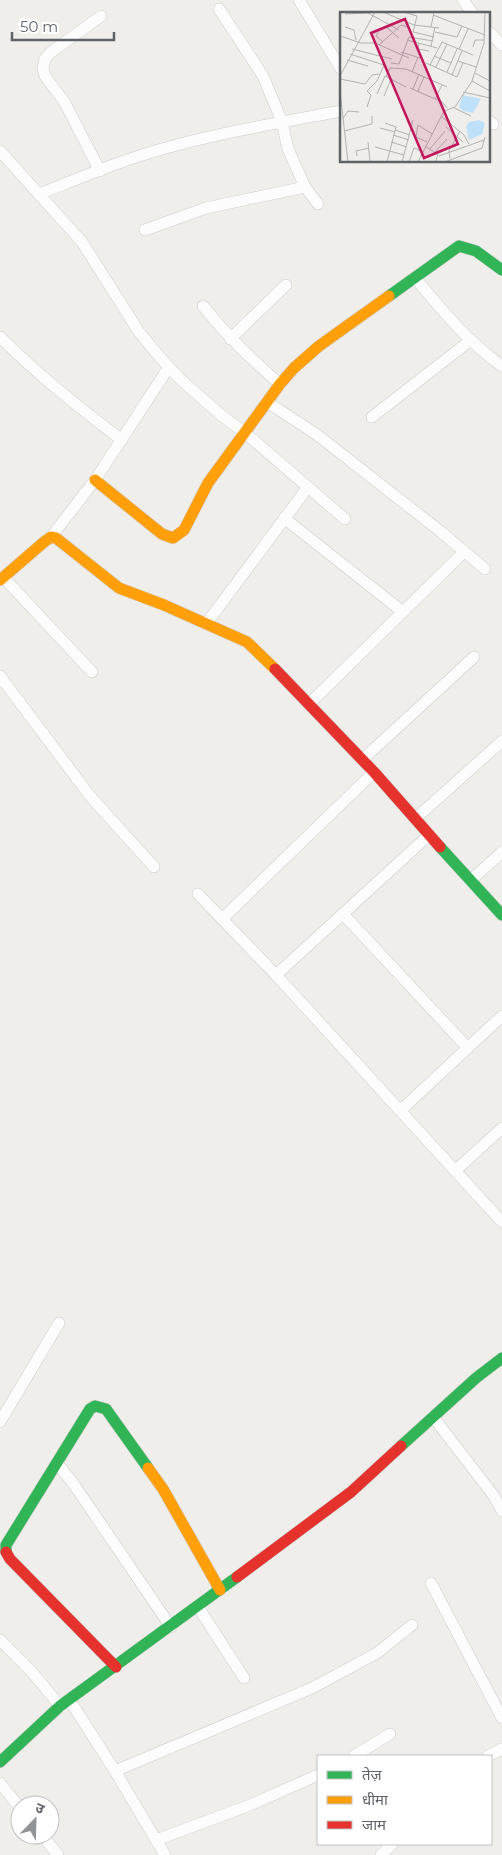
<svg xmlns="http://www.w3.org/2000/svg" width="502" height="1855" viewBox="0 0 502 1855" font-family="Montserrat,'Noto Sans Devanagari',sans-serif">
  <rect width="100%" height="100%" fill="#efeeea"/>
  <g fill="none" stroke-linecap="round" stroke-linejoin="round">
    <defs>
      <g id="street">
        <polyline points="299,0 341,69"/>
        <polyline points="463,0 473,14"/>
        <polyline points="219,9 263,76 282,122 288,149 305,187 318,204"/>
        <polyline points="488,31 502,45"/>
        <polyline points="488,120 493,124"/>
        <polyline points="0,151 82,242 139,332 158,355 180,379 221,415 244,432 345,519"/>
        <polyline points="100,171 65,103 45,76 43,68 45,59 50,53 101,16"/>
        <path d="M39 194C72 181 105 167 139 156 205 135 273 124 341 111"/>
        <polyline points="145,230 206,208 305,187"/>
        <path d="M415 278C442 310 468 342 502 366"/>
        <path d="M203 306C228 337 250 358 280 384"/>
        <path d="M0 337C38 375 79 408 122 440"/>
        <polyline points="230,339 286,285"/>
        <polyline points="267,402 316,434 440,531 485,569"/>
        <polyline points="372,417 471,340"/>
        <polyline points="284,518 403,612"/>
        <polyline points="51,537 95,480 169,367"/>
        <polyline points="3,577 92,672"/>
        <polyline points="206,624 308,487"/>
        <polyline points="0,676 90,796 154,867"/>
        <polyline points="309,704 464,552"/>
        <polyline points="363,759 474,657"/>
        <polyline points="415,819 502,741"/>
        <polyline points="471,880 502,852"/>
        <polyline points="198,894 276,975 502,1222"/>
        <polyline points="343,914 468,1048"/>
        <polyline points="222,919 374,772"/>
        <polyline points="276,975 429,835"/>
        <polyline points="400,1111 502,1016"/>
        <polyline points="455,1171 502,1128"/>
        <polyline points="433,1417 494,1496 502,1511"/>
        <polyline points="0,1422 59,1323"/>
        <polyline points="57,1463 75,1486 171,1627"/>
        <polyline points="431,1583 502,1718"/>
        <polyline points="198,1607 244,1678"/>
        <polyline points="0,1640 32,1672 60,1706"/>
        <polyline points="69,1699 115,1771 165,1855"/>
        <polyline points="354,1756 390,1734"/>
        <polyline points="488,1756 502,1749"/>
        <polyline points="115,1771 312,1688 377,1653 412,1625"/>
        <polyline points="0,1783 20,1808"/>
        <polyline points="42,1835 58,1855"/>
        <polyline points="156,1840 250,1805 318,1775"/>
        <polyline points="381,1855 392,1844"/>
      </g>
      <g id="fast">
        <polyline points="389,296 459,246 476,251 502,270"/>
        <polyline points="440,847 502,915"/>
        <polyline points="401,1446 476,1378 502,1358"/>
        <polyline points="6,1552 6,1545 90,1409 95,1406 106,1409 148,1468"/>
        <polyline points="0,1762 60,1706 237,1577"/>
      </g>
      <g id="slow">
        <polyline points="95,480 162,534 173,538 184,530 208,483 280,384 294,368 319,346 389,296"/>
        <polyline points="0,580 44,542 51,537 56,538 119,588 164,605 247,642 275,669"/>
        <polyline points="148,1468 163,1489 220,1590"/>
      </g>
      <g id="jam">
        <polyline points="275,669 374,772 440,847"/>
        <polyline points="6,1552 10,1559 116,1667"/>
        <polyline points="237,1577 351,1492 401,1446"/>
      </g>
    </defs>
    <use href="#street" stroke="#cbcccc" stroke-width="12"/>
    <use href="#fast" stroke="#cacacb" stroke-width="12"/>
    <use href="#slow" stroke="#cacacb" stroke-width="12"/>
    <use href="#jam" stroke="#cacacb" stroke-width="12"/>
    <use href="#street" stroke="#fdfcfc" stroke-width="11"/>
    <use href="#fast" stroke="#30b455" stroke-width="11"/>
    <use href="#slow" stroke="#ff9f0a" stroke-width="11"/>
    <use href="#jam" stroke="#e5322d" stroke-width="11"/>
  </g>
  <g transform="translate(340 12)">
    <rect width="150" height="150" fill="#efeeea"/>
    <path d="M123 83 141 87 133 101 123 99 119 95ZM139 108 145 111 142 122 129 128 126 115 129 110Z" fill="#bfe0f9"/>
    <path fill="none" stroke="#b1b2b2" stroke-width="1" d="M43 0 74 13 99 16M64 0 77 4 73 20 94 25M5 2 28 1 59 18M93 3 145 23M5 15 14 18 16 28M46 15 59 26M91 15 94 0M39 19 36 24 43 30M95 20 117 25 122 14M0 24 21 31H35L69 46M67 28 97 36M79 32 78 37 89 39M39 33 61 13 68 15M91 34 95 15M133 35 135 28H144M12 37 52 47M119 37 128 17M61 40 80 46M10 42 44 53 37 69 27 79 31 83 27 95M94 44 111 51M7 48 28 54M118 49 136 55M51 51 59 52 69 25 93 29M86 51 117 65 123 51M90 53 102 30 133 43M96 55 107 32M72 60 78 45M107 60 117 37M135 61 150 69M112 63 122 39M0 64 35 0M46 64 50 56 66 57 107 75M0 67 25 72 32 63 39 62M132 69 150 79M70 76 102 90 107 96M73 77 79 62M0 79 8 150M78 79 84 65M123 80 150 86M37 82 45 64 66 75M44 84 51 67M95 87 102 73M114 96 131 104M101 104 124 123 129 132M3 106 8 99 19 100M45 111 56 115 47 150M106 115 123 130M40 116 55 120M55 118 70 123M4 119 32 112V104M53 123 69 128M28 130 30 150M51 130 67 135M87 130 76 125 78 113 92 122M85 134 98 143 95 150M35 135 64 143M90 137 105 119M94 141 107 127M17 144 16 139 29 136M99 144 144 128M110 147 109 139 120 119M62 150 73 108M69 150 74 136 82 139M78 150 104 99 115 95 132 69 144 31 145 0M105 150 142 136 145 125"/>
    <path fill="#c2185b" fill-opacity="0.15" stroke="#c2185b" stroke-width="2.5" d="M65 7 118 132 84 146 31 21Z"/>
    <rect width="150" height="150" fill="none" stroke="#5f6368" stroke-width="2.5"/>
  </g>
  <rect x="317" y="1755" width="175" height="90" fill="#ffffff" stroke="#bfc1c3"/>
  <rect x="327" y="1771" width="25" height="8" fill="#30b455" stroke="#bfc1c3"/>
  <text x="362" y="1780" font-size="15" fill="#5f6368">तेज़</text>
  <rect x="327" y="1796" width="25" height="8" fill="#ff9f0a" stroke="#bfc1c3"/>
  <text x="362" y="1805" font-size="15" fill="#5f6368">धीमा</text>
  <rect x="327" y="1821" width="25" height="8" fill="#e5322d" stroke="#bfc1c3"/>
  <text x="362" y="1830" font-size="15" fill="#5f6368">जाम</text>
  <g transform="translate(35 1820) rotate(23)"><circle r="24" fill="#ffffff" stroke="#bfc1c3"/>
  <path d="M0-4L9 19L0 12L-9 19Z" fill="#919496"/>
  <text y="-8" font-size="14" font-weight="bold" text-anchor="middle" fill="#5f6368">उ</text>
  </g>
  <path d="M12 32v8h102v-8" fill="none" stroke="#5f6368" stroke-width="2.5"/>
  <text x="20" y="32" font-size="15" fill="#5f6368" stroke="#ffffff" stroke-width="4" paint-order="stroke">50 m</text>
</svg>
